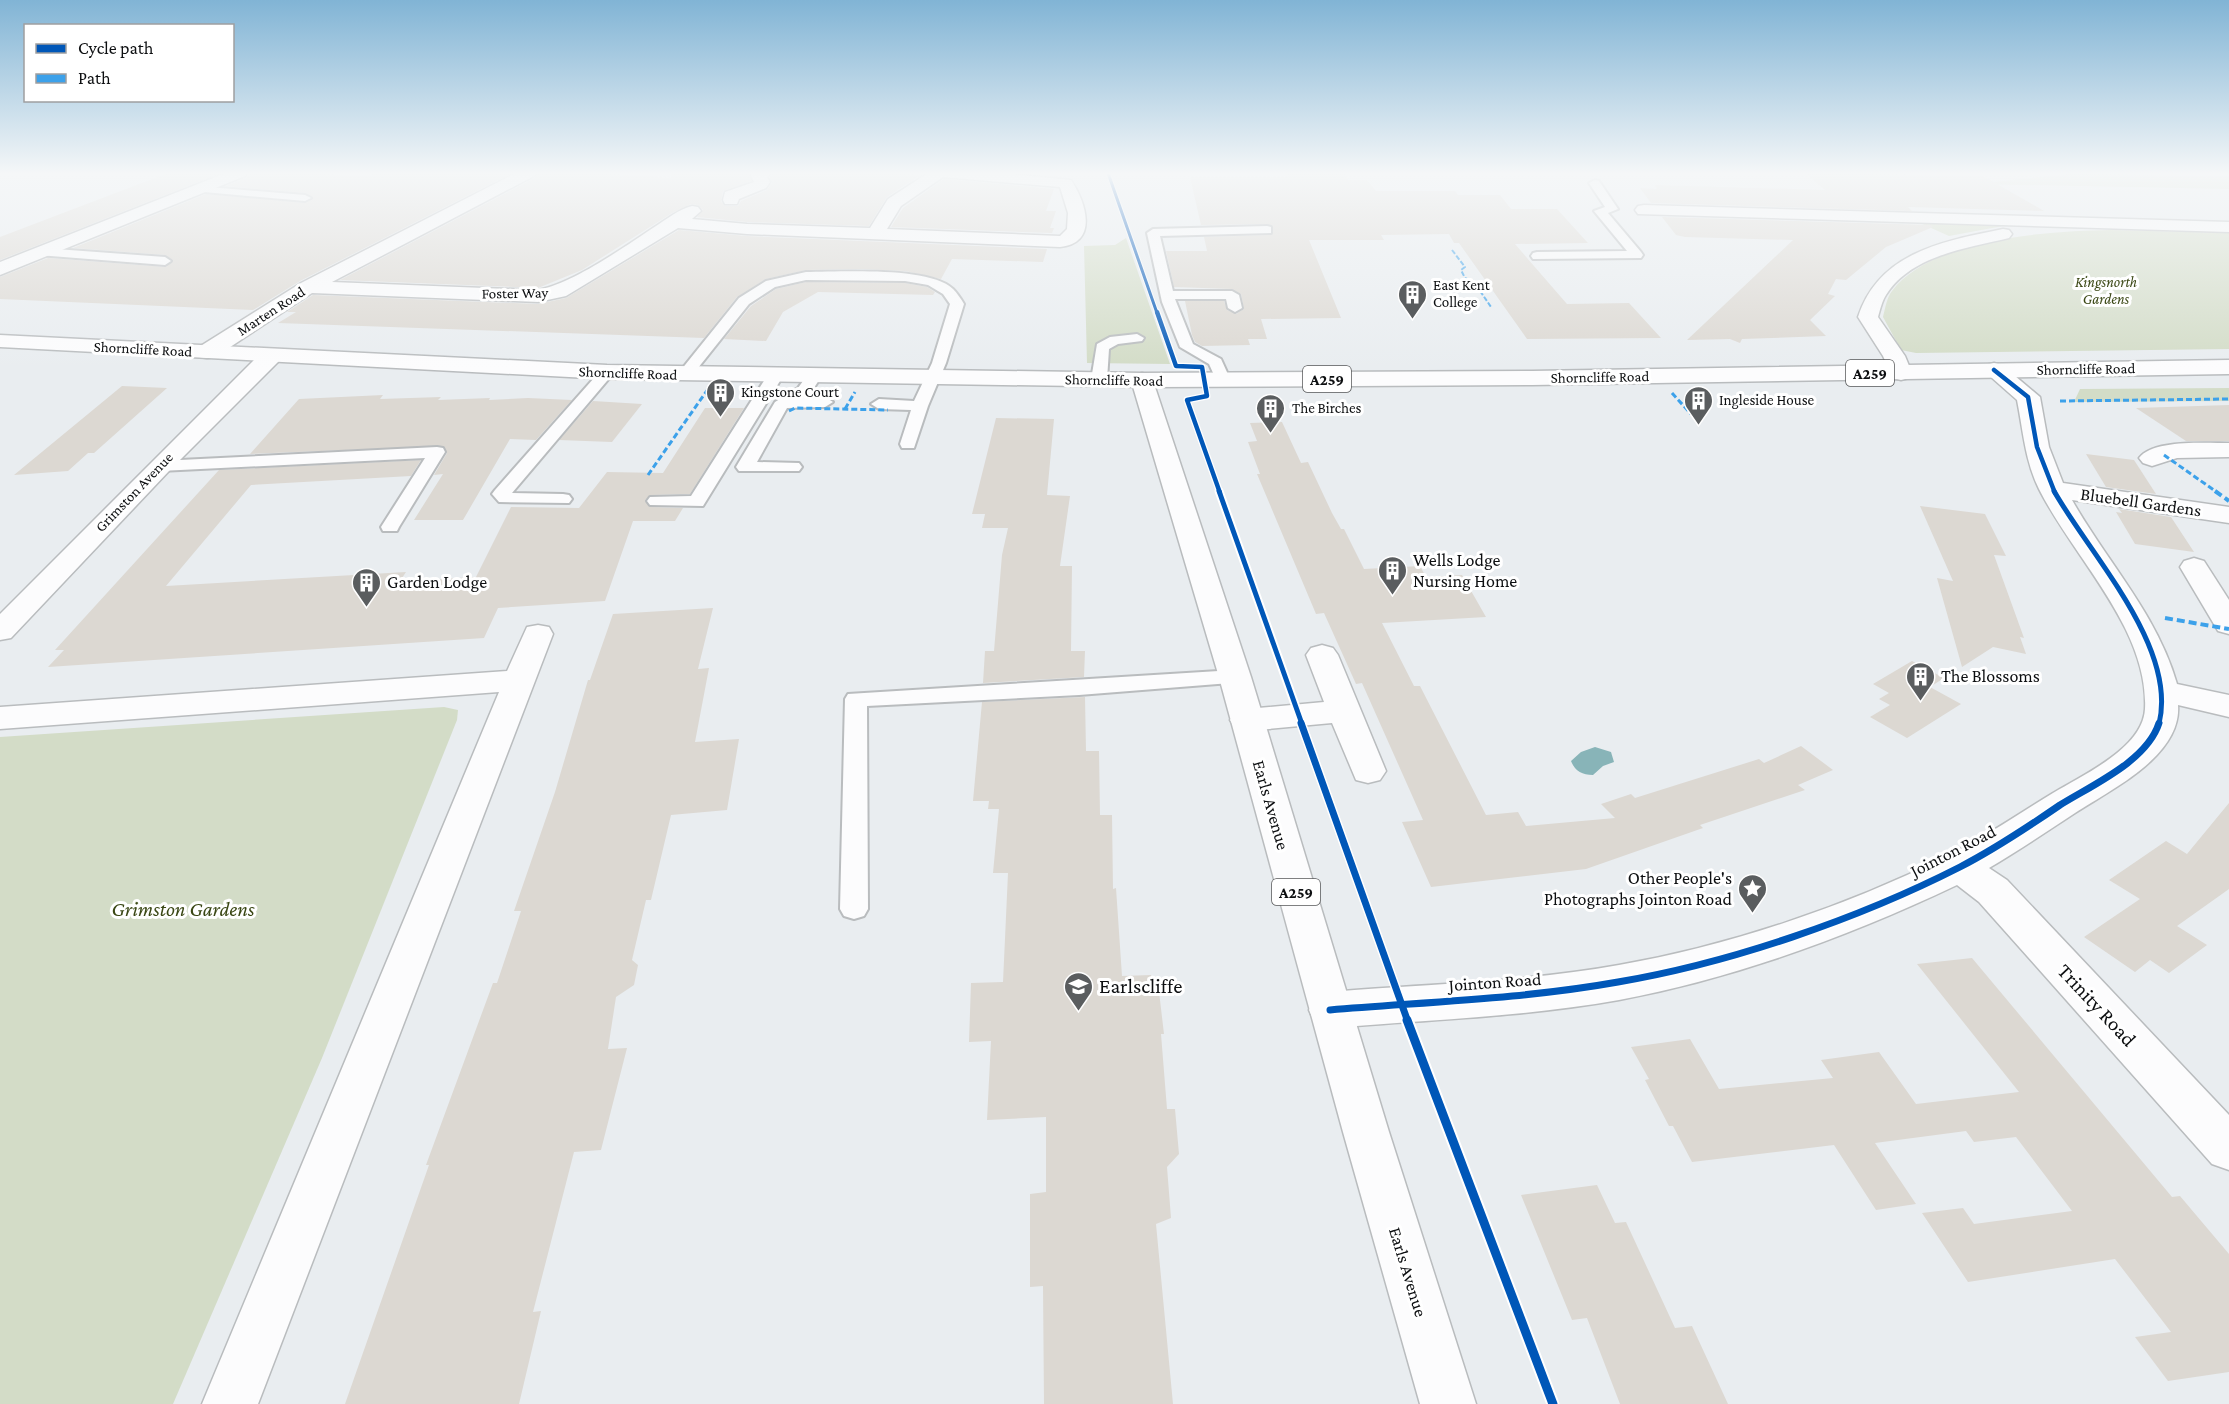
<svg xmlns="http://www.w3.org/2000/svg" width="2229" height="1404" viewBox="0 0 2229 1404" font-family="'Crimson Pro',serif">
  <rect width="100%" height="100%" fill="#e9edf0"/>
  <g fill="#d3dcc7">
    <polygon points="2071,174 2229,176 2229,189 1975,184"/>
    <polygon points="1925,221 1998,223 2003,226 1949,236 1920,223"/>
    <path d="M2110 230 2229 233V349L1916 353 1901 350 1883 317C1885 309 1887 297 1892 291 1932 238 2049 231 2110 230Z"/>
    <polygon points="1126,238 1170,364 1087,363 1084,246 1115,245"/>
    <polygon points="2229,388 2229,401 2074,402 2080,389"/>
    <polygon points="444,707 458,710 457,720 322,1058 173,1404 0,1404 0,737"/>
  </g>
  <path fill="#88b4b8" d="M1595 747 1611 752 1614 762 1603 766 1593 775C1582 775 1575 771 1571 761L1581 752Z"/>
  <g fill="#dcd8d2">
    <polygon points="168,173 221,173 0,260 0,237"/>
    <polygon points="249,173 309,173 372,177 372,173 512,173 300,281 253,310 0,299 0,277 48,258 166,267 173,260 165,255 73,248 206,194 305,203 313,199 305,193 226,186 246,178"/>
    <polygon points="538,173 596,173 671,178 671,173 750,173 751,181 723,191 721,201 725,206 738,206 741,201 767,190 772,183 770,177 772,173 889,173 920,175 887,197 869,226 747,222 697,217 703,210 698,205 691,204 672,213 582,270 538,288 340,280 535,178"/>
    <polygon points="1805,173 1983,176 2044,211 1908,207 1912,211 1651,203 1640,188 1657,189 1655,185 1825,190"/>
    <polygon points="1286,174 1345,174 1348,180 1367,180 1376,191 1455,191 1458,195 1500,195 1511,209 1557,209 1588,243 1515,244 1567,304 1629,303 1661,338 1527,339 1459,243 1454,243 1449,234 1381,235 1384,240 1309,240 1341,318 1261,319 1267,339 1248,339 1250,345 1202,346 1195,342 1192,335 1185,301 1224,301 1227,310 1236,314 1244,309 1241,294 1232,289 1174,287 1166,251 1207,251 1204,237 1271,235 1273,227 1267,224 1201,225 1190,177 1287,177"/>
    <polygon points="944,179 1054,189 1046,211 1056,211 1050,228 1054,228 1052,233 891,227 903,208"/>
    <polygon points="1662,217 1931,225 1933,227 1886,247 1846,280 1836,279 1828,294 1835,296 1810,320 1826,336 1742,339 1740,343 1730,339 1687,340 1793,240 1685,237 1676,235"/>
    <polygon points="679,230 747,236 1047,249 1043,262 952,259 941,279 905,271 861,269 806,270 766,279 737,297 704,338 278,323 296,312 287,312 313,295 538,304 566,298"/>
    <polygon points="806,282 905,283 927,287 935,292 933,295 818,292 783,312 766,341 724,339 751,306 776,289"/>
    <polygon points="122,386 167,388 94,453 88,453 68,471 14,475"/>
    <polygon points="383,395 380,399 441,397 438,400 490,398 489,400 528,398 572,400 536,440 510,439 463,520 414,520 443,474 434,475 447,453 443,446 250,454 299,399"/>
    <polygon points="593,401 642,404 612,442 559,440"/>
    <polygon points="2229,405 2229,441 2186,441 2136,408"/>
    <polygon points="705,408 744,408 690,494 650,495 645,500 650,507 683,508 675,521 633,521 605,601 498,608 484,638 48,667 64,650 55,650 219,470 421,460 411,476 251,485 166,586 406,572 400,581 476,577 511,507 579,508 607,472 663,473"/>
    <polygon points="996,418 1054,419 1047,495 1070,496 1060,566 1072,566 1071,651 1085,651 1084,677 983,683 985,651 994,651 1002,555 1008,528 982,528 985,514 972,514"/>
    <polygon points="1282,422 1301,463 1308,462 1332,513 1341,529 1344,529 1364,569 1420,566 1426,577 1462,575 1486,617 1382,623 1414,686 1420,686 1486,815 1518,812 1526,826 1615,818 1601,804 1631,794 1635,798 1759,759 1764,763 1801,746 1833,770 1798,785 1805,790 1700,825 1703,828 1586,869 1431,887 1402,822 1423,820 1362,683 1356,684 1324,613 1316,614 1257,474 1260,474 1248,442 1257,441 1250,423"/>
    <polygon points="2086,454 2134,460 2156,494 2106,487"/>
    <polygon points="1920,506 1985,514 2006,556 1994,555 2024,638 2020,637 2026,654 1993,647 1962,667 1937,578 1953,581"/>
    <polygon points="2119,509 2171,517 2194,552 2135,544 2116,512 2122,513"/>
    <polygon points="713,608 698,669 709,668 695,742 739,739 727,810 671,815 651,900 646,900 632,960 638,965 634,985 616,997 608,1049 627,1048 601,1150 574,1152 533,1312 541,1311 519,1404 345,1404 429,1165 426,1165 493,983 497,983 521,911 514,911 555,792 588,680 590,680 613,614"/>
    <polygon points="1912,661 1944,678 1930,687 1961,704 1907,738 1870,717 1890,705 1879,699 1889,693 1873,684"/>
    <polygon points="1085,697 1086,751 1099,751 1100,815 1112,815 1113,889 1116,888 1122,976 1151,975 1152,983 1158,983 1164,1034 1161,1034 1167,1109 1175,1109 1179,1154 1167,1167 1171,1218 1156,1224 1173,1404 1044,1404 1043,1286 1030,1287 1030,1194 1046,1192 1046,1117 987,1120 991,1041 969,1042 971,983 1003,982 1008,873 993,873 999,809 988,809 989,801 973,801 982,702"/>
    <polygon points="2229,803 2229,889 2177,926 2207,945 2169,973 2150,960 2135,972 2084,937 2140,899 2109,880 2166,841 2187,854"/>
    <polygon points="1972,958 2172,1197 2180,1196 2229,1254 2229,1372 2168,1381 2135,1337 2171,1332 2115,1259 1968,1282 1922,1213 1963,1208 1974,1224 2072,1211 2016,1137 1974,1142 1966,1131 1875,1143 1916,1204 1876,1210 1834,1145 1692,1162 1673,1126 1669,1126 1645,1080 1649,1079 1631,1047 1690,1039 1719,1089 1833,1078 1821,1060 1879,1052 1916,1104 2019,1092 1917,964"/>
    <polygon points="1597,1185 1615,1223 1626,1222 1675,1328 1692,1326 1728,1404 1620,1404 1587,1318 1572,1320 1521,1195"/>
  </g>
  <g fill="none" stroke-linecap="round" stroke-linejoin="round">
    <defs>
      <g id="service">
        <polygon points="1595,180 1599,181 1618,209 1608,213 1641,252 1643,255 1641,258 1533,259 1531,256 1533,253 1537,252 1627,251 1594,211 1605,207 1589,183"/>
        <polygon points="197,186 305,195 311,198 305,201 193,191 191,189"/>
        <polygon points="1267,226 1271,227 1271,233 1160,236 1173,291 1232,291 1239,295 1242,308 1235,312 1228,308 1226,299 1175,299 1193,344 1221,359 1231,381 1228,384 1218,384 1209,364 1180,347 1162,302 1147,233 1153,229"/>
        <polygon points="42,248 165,257 171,261 165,265 38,255 36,252"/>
        <path d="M806 272C840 272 929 266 953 289 957 293 961 299 964 304L946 363 928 406 914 448H902L900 444 911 410 879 409 871 404 879 399 914 401 932 363 950 304 943 294 928 285 905 281 806 280 775 287 749 304 690 378H680L677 375 739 298 766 281Z"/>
        <polygon points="1137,334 1144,338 1142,341 1118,344 1109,349 1107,380 1104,383 1094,383 1091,380 1097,344 1110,337"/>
        <polygon points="607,367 615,372 612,375 512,493 563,494 569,495 572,499 569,503 499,502 492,494 495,490 602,369"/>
        <polygon points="775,371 783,376 703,506 650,505 647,501 650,497 691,496 767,376"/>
        <polygon points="813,372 821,377 810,394 805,397 825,397 833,402 825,407 787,408 757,462 799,463 802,467 799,471 739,471 736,467 775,402 798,388 808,374"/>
        <polygon points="437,447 443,448 445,452 399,527 397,531 383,531 381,527 425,458 160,471 154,470 151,466 154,462 160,461"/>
        <polygon points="1235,670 1243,672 1246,677 1243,682 1079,695 867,706 868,909 864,916 854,919 844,916 840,909 845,699 848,694"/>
      </g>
      <g id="minor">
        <polygon points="226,173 247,173 245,176 0,275 0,262"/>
        <path d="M516 173H536L534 176 332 282 538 290C574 283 624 247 656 226 667 219 679 209 692 206L698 207 701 211 692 219 747 224 870 228 888 199 928 173H1000L1071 180C1086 202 1099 243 1060 247L747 234 678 228 566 296 538 302 312 293 215 357 207 358 199 357 196 352 199 347 301 283ZM943 177 1060 187 1068 213 1067 229 1060 236 887 229 901 206Z"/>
        <polygon points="753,173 770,173 767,177 770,182 766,188 739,199 737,204 725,204 723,200 725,192 754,182 751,176"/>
        <polygon points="1644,205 2229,222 2229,232 1638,214 1635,210 1638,206"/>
        <path d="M2003 229 2009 230 2012 234 2009 238C1968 248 1911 255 1886 295 1882 301 1880 310 1878 317L1905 356 1912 373 1909 378 1901 380 1893 378 1883 356 1858 317C1879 252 1944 241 2003 229Z"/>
        <polygon points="271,349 279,351 282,356 279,361 169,471 11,638 0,640 0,614 263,351"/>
        <path d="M1994 363 2002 365 2040 397 2049 447 2063 483 2229 507V523L2072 500C2107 562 2157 614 2177 684L2229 695V717L2178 705C2182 756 2110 790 2075 813 2046 832 2018 851 1989 868L2007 880 2229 1115V1170L2212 1164 1979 902 1957 885C1850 936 1735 978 1619 1000 1524 1017 1426 1020 1330 1028L1315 1023 1309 1010 1315 997 1330 992C1426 984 1524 982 1619 965 1729 946 1847 906 1947 856 1984 838 2018 814 2053 793 2083 775 2143 748 2145 709 2149 629 2073 557 2039 489 2025 461 2023 430 2017 400L1983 370 1986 365Z"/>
        <path d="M2229 443V457L2177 458 2152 466 2143 463 2139 458C2153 439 2207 443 2229 443Z"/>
        <polygon points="2194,558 2204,561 2229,600 2229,634 2218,631 2180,567 2184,561"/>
        <polygon points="538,625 549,627 553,634 258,1404 202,1404 499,692 0,729 0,707 507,671 527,627"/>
        <polygon points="1322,645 1333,648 1338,655 1386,771 1380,780 1368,783 1356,780 1332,723 1247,731 1235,728 1230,720 1235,712 1247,709 1324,702 1306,655 1311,648"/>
      </g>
      <polygon id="secondary" points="0,335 607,365 1142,373 1150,375 1153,380 1150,385 1142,387 607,379 0,347"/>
      <polygon id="trunk" points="2229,360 2229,374 1532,385 1155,387 1251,677 1389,1132 1476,1404 1420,1404 1343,1132 1219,677 1131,380 1134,375 1142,373 1532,371"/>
    </defs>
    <use href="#service" stroke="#b9bcbe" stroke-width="4"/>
    <use href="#minor" stroke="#b9bcbe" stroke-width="3"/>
    <use href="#secondary" stroke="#b9bcbe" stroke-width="3"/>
    <use href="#trunk" stroke="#b9bcbe" stroke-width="3"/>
    <use href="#service" fill="#fcfcfd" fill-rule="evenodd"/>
    <use href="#minor" fill="#fcfcfd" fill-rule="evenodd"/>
    <use href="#secondary" fill="#fcfcfd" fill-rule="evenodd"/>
    <use href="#trunk" fill="#fcfcfd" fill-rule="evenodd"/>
    <polyline stroke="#3ca1ea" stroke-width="2" stroke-dasharray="5 2" stroke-linecap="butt" points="1452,250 1465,267 1461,270 1465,278 1474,282 1491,307"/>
    <g stroke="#3ca1ea" stroke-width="3" stroke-dasharray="6 3" stroke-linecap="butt">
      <polyline points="1672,393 1691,414"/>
      <polyline points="2060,401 2229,399"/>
      <polyline points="845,409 855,392"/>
      <polyline points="789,411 795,408 888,410"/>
      <polyline points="2164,455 2218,493"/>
      <polyline points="648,475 708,389"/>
    </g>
    <g stroke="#3ca1ea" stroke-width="4" stroke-dasharray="8 4" stroke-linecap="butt">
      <polyline points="2215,491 2229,501"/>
      <polyline points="2165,618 2229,629"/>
    </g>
    <defs>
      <polyline id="cycleway-far4" points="1108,173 1157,313"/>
      <g id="cycleway-far3">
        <polyline points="1157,312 1176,366 1202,367 1207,396 1187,400 1220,493"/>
        <polyline points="1994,370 2028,397 2037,447 2055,493"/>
      </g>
      <g id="cycleway-far2">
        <polyline points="1219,491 1302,724"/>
        <path d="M2054 491C2090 555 2178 647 2159 724"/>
      </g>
      <g id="cycleway-far1">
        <polyline points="1301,723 1408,1022"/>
        <path d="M1330 1010C1426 1002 1523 999 1618 982 1730 963 1858 919 1960 867 1995 849 2028 827 2060 805 2092 785 2147 761 2159 723"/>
      </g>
      <polyline id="cycleway" points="1407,1020 1553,1404"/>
    </defs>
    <use href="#cycleway-far4" stroke="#fff" stroke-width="5"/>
    <use href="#cycleway-far3" stroke="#fff" stroke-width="7"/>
    <use href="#cycleway-far2" stroke="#fff" stroke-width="9"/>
    <use href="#cycleway-far1" stroke="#fff" stroke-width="10"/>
    <use href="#cycleway" stroke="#fff" stroke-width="13"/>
    <use href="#cycleway-far4" stroke="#0057b8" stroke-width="3"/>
    <use href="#cycleway-far3" stroke="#0057b8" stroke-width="4.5"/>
    <use href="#cycleway-far2" stroke="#0057b8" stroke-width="5"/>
    <use href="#cycleway-far1" stroke="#0057b8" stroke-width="7"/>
    <use href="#cycleway" stroke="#0057b8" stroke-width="9"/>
  </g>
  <linearGradient id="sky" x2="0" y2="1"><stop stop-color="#81b4d5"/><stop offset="0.47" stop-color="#f5f7f8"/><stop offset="1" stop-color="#f5f7f8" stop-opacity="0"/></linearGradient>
  <rect width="2229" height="369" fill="url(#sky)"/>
  <defs>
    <symbol id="building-pin" viewBox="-11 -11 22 30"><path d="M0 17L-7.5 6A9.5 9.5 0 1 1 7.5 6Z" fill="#5a5d5f" stroke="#fff"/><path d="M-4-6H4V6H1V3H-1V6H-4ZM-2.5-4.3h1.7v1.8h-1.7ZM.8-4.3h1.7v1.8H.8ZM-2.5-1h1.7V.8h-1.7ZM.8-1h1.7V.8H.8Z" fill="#fff"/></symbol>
    <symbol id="sight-pin" viewBox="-11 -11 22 30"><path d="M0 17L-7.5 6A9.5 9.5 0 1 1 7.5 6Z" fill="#5a5d5f" stroke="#fff"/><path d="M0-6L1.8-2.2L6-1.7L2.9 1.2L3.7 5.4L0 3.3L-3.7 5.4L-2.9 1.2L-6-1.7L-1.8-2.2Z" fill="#fff"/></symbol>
    <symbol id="school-pin" viewBox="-11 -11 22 30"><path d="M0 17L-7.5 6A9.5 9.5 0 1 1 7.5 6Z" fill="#5a5d5f" stroke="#fff"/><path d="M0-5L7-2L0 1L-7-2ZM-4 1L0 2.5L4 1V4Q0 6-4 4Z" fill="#fff"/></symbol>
  </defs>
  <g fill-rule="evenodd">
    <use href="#building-pin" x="1396" y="278" width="33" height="45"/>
    <use href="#building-pin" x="704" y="376" width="33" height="45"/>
    <use href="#building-pin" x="1682" y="384" width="33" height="45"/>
    <use href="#building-pin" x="1254" y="392" width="33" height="45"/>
    <use href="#building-pin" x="1376" y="554" width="33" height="45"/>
    <use href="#building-pin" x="350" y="566" width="33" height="45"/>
    <use href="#building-pin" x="1904" y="660" width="33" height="45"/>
    <use href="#sight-pin" x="1736" y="872" width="33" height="45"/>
    <use href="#school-pin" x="1062" y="970" width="33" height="45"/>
  </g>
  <g text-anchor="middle" stroke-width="6" stroke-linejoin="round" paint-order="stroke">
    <g font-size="15" font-style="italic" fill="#3a4714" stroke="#fff">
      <text x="2106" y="287">Kingsnorth<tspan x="2106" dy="17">Gardens</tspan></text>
    </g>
    <g font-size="15" fill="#0d0f11" stroke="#fff" text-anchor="start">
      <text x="1433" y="290">East Kent<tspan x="1433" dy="17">College</tspan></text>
      <text x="741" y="397">Kingstone Court</text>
      <text x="1719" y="405">Ingleside House</text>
      <text x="1292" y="413">The Birches</text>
    </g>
    <g font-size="15" fill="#0d0f11" stroke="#fff">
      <text transform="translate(515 293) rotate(-1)" y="5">Foster Way</text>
      <text transform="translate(271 311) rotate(-33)" y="5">Marten Road</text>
      <text transform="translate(143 349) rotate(3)" y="5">Shorncliffe Road</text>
      <text transform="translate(2086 369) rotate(-1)" y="5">Shorncliffe Road</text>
      <text transform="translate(628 373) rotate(2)" y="5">Shorncliffe Road</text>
      <text transform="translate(1600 377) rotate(-1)" y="5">Shorncliffe Road</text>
      <text transform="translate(1114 380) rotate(1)" y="5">Shorncliffe Road</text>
      <text transform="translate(134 492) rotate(-46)" y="5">Grimston Avenue</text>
    </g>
    <g fill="#fff" stroke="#565758" stroke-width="1.5">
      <rect x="1846" y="360" width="48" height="26" rx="4.5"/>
      <rect x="1303" y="366" width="48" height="26" rx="4.5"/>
      <rect x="1272" y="879" width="48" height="26" rx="4.5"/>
    </g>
    <g font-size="16" font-weight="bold" fill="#0d0f11">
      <text x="1870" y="379">A259</text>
      <text x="1327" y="385">A259</text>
      <text x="1296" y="898">A259</text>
    </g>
    <g font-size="18" fill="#0d0f11" stroke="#fff">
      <text transform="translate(2141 502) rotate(8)" y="6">Bluebell Gardens</text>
      <text transform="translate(1271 805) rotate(74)" y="6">Earls Avenue</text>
      <text transform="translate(1953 851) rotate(-27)" y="6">Jointon Road</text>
      <text transform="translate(1495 982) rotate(-4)" y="6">Jointon Road</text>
      <text transform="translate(1408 1272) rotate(73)" y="6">Earls Avenue</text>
    </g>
    <g font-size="18" fill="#0d0f11" stroke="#fff" text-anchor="start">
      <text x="1413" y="566">Wells Lodge<tspan x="1413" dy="21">Nursing Home</tspan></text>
      <text x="387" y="588">Garden Lodge</text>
      <text x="1941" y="682">The Blossoms</text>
      <text x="1732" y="884" text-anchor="end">Other People's<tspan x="1732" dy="21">Photographs Jointon Road</tspan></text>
    </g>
    <g font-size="21" font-style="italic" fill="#3a4714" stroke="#fff">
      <text x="183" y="916">Grimston Gardens</text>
    </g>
    <g font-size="21" fill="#0d0f11" stroke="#fff" text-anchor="start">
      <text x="1099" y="993">Earlscliffe</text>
    </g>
    <g font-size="21" fill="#0d0f11" stroke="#fff">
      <text transform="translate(2097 1005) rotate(47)" y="7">Trinity Road</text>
    </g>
  </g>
  <rect x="24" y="24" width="210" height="78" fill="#ffffff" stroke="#9e9fa0" stroke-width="1.5"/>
  <rect x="36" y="44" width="30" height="9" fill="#0057b8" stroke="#9e9fa0" stroke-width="1.5"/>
  <text x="78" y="54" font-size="18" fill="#0d0f11">Cycle path</text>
  <rect x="36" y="74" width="30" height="9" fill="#3ca1ea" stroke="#9e9fa0" stroke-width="1.5"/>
  <text x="78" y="84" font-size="18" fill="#0d0f11">Path</text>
</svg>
